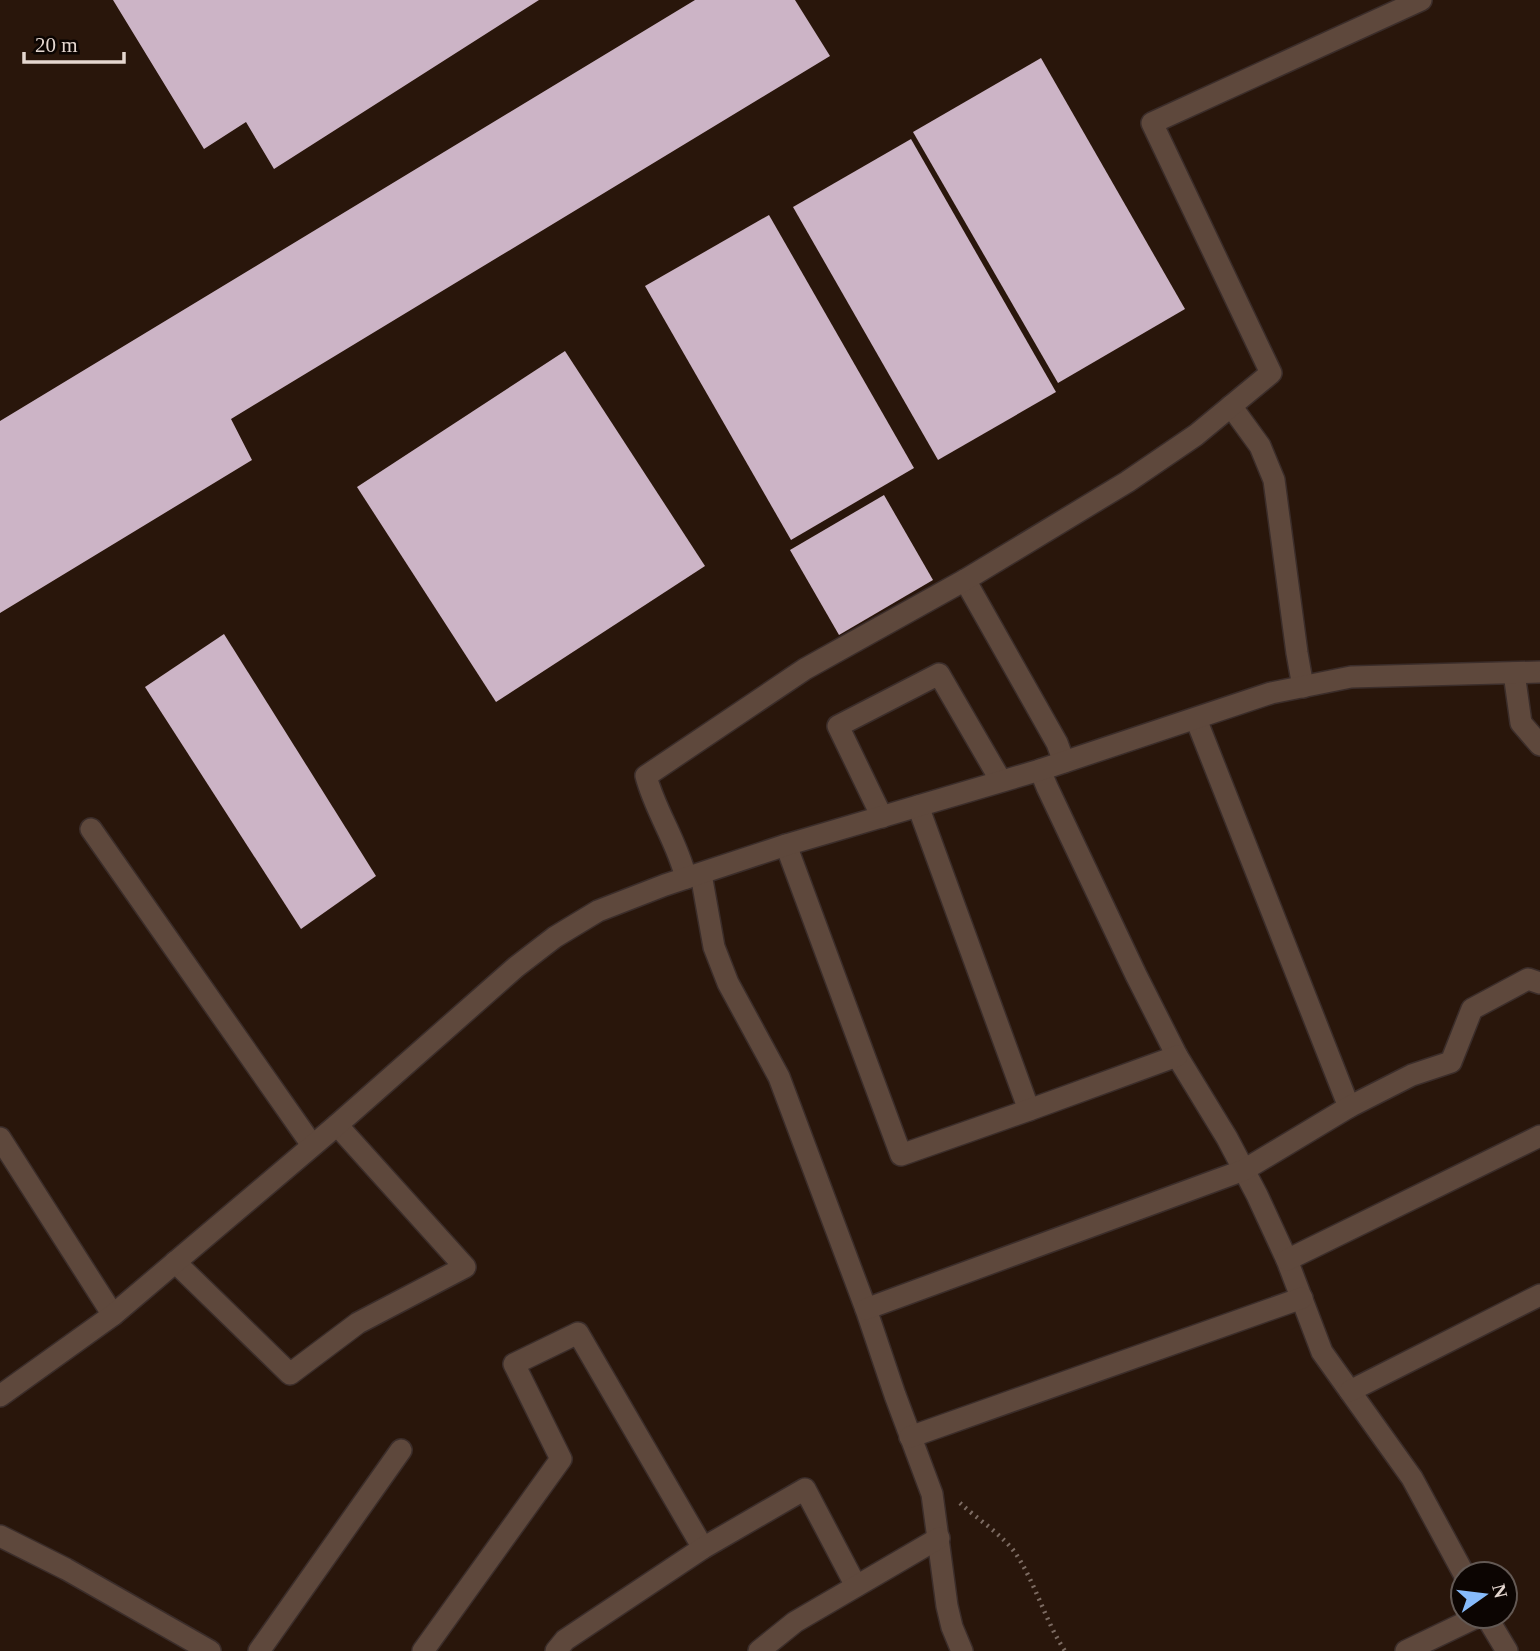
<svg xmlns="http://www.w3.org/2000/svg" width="1540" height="1651" viewBox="0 0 1540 1651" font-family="'Times New Roman',serif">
  <rect width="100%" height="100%" fill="#29160b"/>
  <g fill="#ccb4c6">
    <polygon points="113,0 539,0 274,169 246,122 204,149"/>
    <polygon points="695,0 795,0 830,56 231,419 252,460 0,613 0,421"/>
    <polygon points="1041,58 1185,309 1058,383 913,132"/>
    <polygon points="911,139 1056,392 938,460 793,207"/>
    <polygon points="769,215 914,468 791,540 645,286"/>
    <polygon points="565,351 705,566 496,702 357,487"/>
    <polygon points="884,495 933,580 839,635 790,550"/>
    <polygon points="224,634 376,876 301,929 145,687"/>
  </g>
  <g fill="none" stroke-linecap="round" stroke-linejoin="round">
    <defs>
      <g id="minor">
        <polyline points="1231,406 1260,446 1274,480 1297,653 1303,687"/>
        <polyline points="965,580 1057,743 1064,762"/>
        <polyline points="1514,673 1521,723 1540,745"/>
        <polyline points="1196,719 1349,1107"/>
        <polyline points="1040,770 1047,787 1136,975 1177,1056 1227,1138 1257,1195 1287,1260 1322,1352 1412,1478 1464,1574"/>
        <polyline points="918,806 1029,1110"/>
        <polyline points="882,817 838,726 939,674 1001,781"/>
        <polyline points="91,829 312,1145"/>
        <polyline points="786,845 901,1155 1029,1110 1177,1056"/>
        <polyline points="701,874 714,947 728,983 779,1077 866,1309 895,1395 932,1494 947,1606 952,1627 962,1651"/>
        <path d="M686 878C677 841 655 811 646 776L805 669 965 580 1127 482 1196 435 1271 373 1152 123 1421 0"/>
        <polyline points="0,1138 113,1315"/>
        <polyline points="1287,1260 1540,1136"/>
        <polyline points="175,1262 290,1374 358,1323 465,1267 337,1125"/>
        <polyline points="866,1309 1244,1170 1349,1107 1412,1075 1451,1062 1472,1009 1528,979 1540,983"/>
        <polyline points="1350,1391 1540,1295"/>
        <polyline points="0,1396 113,1315 337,1125 516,967 555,937 598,911 665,885 786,845 1040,770 1271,693 1351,677 1540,672"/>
        <polyline points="910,1437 1302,1298"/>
        <polyline points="0,1536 66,1569 210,1651"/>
        <polyline points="1486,1616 1507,1651"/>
        <polyline points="259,1651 401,1450"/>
        <polyline points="423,1651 561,1459 514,1364 578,1333 703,1548"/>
        <polyline points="556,1651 565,1640 703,1548 805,1489 856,1586"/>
        <polyline points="759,1651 795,1622 939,1538"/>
        <polyline points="1406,1651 1479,1616"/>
      </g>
    </defs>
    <use href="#minor" stroke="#3b2d2a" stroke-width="24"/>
    <path stroke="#7c6b62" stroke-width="4.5" stroke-dasharray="2 5" stroke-linecap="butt" d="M960 1503C977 1519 1003 1535 1016 1554 1036 1584 1045 1621 1065 1651"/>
    <use href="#minor" stroke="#5e483c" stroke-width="21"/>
  </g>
  <g transform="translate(1484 1595) rotate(76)"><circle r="33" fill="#0c0502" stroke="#635954" stroke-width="2"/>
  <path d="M0-5L12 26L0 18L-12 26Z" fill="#87bbfb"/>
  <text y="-10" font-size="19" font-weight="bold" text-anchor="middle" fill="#e5d7d0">N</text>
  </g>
  <path d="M24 52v10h100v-10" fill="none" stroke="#e5d7d0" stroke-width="3.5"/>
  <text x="35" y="52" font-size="21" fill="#e5d7d0" stroke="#0c0502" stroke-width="5" paint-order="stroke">20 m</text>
</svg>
